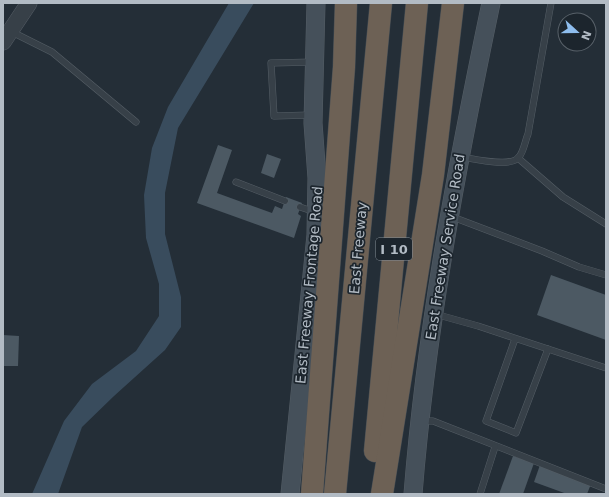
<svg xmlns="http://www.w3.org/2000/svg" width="609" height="497" viewBox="0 0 609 497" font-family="'DejaVu Sans',sans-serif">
  <rect width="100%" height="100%" fill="#242e37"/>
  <polygon fill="#394c5d" points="229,3 254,3 178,128 165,193 165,234 181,297 181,327 165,350 114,396 82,427 58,494 32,494 64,421 92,384 136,351 159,316 159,284 146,238 144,195 152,148 168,107"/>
  <g fill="#4c5963">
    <polygon points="218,145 232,150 217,193 272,213 275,206 282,209 286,197 302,203 298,214 301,216 294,238 197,203"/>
    <polygon points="267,154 281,159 274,178 261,173"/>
    <polygon points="551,275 606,295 606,340 537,315"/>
    <polygon points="3,335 19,336 18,366 3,366"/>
    <polygon points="513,456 534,463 523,494 499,494"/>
    <polygon points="540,465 591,484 587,494 567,494 534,482"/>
  </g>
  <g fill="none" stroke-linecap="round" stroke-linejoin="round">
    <defs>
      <g id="service">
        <polyline points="10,31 52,52 136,122"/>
        <polyline points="311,115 274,116 271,63 314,62"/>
        <path d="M462 157C475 159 511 168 519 157 524 151 525 141 528 134L551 3"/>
        <polyline points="518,158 563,197 606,224"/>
        <polyline points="236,182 285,201"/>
        <polyline points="300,207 315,212"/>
        <polyline points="450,216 542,251 579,267 606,275"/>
        <polyline points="435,314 478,326 606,368"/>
        <polyline points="515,339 486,421 516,433 548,349"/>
        <polyline points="422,421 433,421 606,489"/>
        <polyline points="480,494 495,447"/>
      </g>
      <polyline id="tertiary" points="3,42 29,3"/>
      <g id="secondary">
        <polyline points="290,494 316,235 317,178 313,123 316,3"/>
        <path d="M413 494C426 329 457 165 491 3"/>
      </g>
      <g id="motorway">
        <polyline points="375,451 417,3"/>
        <polyline points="312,494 344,67 346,3"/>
        <polyline points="335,494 381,3"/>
        <polyline points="382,494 433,175 453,3"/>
      </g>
    </defs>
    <use href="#service" stroke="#555e66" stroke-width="7"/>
    <use href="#tertiary" stroke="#555e66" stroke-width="17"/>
    <use href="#secondary" stroke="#555e66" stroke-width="19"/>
    <use href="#motorway" stroke="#424b53" stroke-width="23"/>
    <use href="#service" stroke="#374048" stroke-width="6"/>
    <use href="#tertiary" stroke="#374048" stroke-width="16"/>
    <use href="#secondary" stroke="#45505a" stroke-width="18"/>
    <use href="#motorway" stroke="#6d6155" stroke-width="22"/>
  </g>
  <g text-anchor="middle" stroke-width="3.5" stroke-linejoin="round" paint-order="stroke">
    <rect fill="#1c252d" stroke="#858e97" stroke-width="1" x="376" y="238" width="36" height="22" rx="3"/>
    <g font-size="13" font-weight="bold" fill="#b2bbc4">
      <text x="394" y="254">I 10</text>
    </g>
    <g font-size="14" fill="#b2bbc4" stroke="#1c252d">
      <text transform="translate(445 247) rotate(-81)" y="5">East Freeway Service Road</text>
      <text transform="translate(358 248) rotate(-85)" y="5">East Freeway</text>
      <text transform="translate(309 285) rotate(-85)" y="5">East Freeway Frontage Road</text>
    </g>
  </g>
  <rect width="609" height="497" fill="none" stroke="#b2bbc4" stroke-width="8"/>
  <g transform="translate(577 32) rotate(111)"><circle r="19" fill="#1c252d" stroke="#586169"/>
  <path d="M0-3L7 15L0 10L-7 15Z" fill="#8ebded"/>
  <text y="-6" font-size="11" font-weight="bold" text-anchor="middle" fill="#b2bbc4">N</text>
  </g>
</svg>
